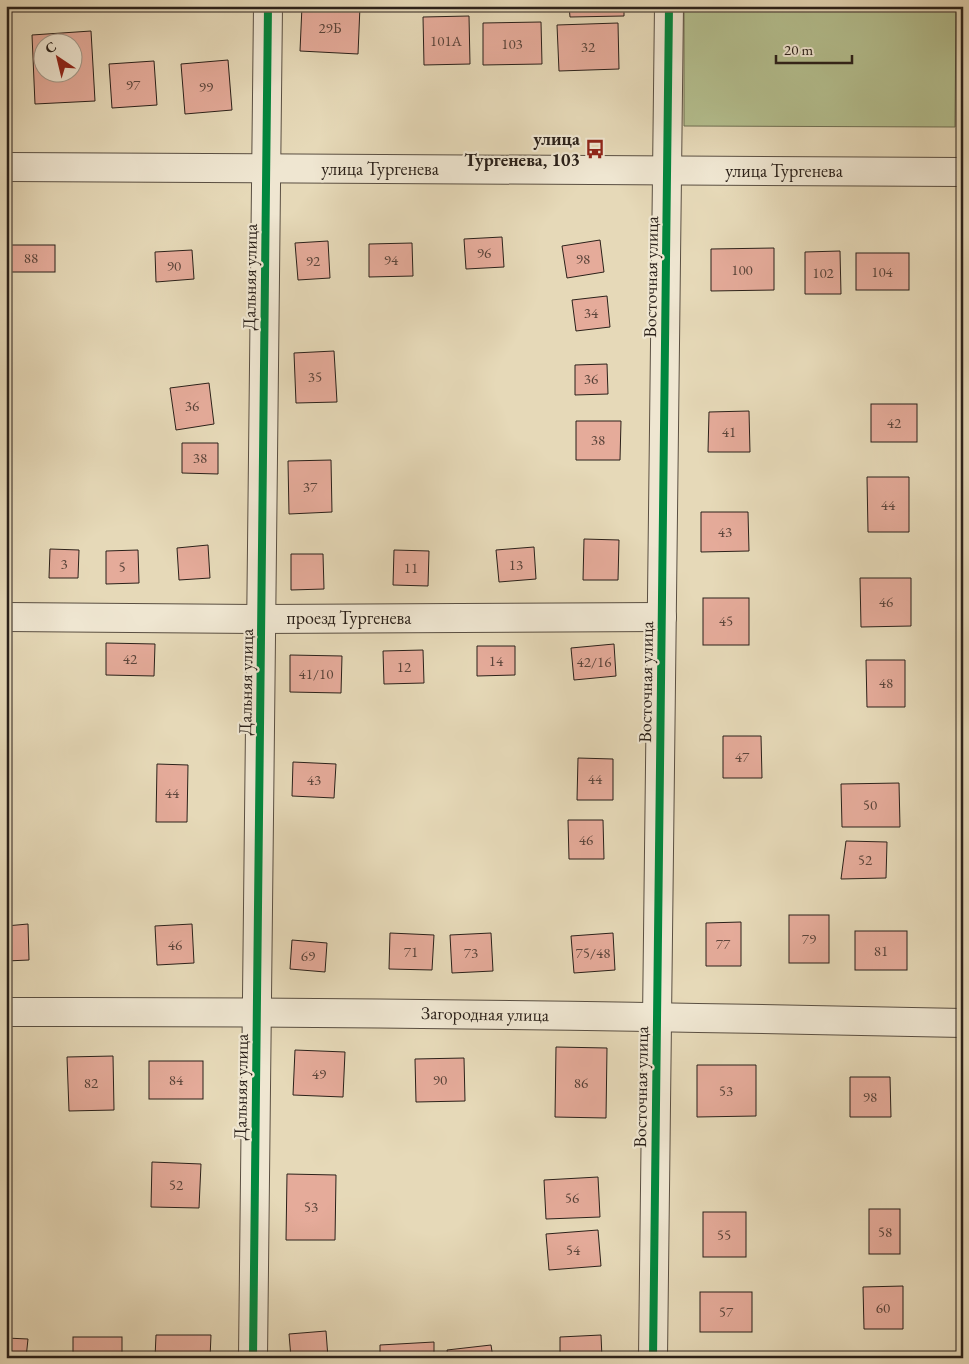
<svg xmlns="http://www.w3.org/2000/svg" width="969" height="1364" viewBox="0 0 969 1364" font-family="'EB Garamond',serif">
  <rect width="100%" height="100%" fill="#e6d9b8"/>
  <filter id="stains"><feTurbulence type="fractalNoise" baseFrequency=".004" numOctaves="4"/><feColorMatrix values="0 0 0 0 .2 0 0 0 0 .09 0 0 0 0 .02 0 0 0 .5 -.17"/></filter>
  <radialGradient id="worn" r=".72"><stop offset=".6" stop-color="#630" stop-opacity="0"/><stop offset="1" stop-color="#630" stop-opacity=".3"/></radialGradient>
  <polygon fill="#b4bf8f" stroke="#707054" points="684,6 956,6 955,127 684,126"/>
  <g fill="#e5ab9a" stroke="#2b211a" fill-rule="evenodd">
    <polygon points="302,6 360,6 358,54 300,51"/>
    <polygon points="569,6 624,6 624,16 570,17"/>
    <polygon points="469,16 470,64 424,65 423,17"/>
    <polygon points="541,22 542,64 483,65 483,23"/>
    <polygon points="618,23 619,69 559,71 557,25"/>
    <path d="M91 31 95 101 35 104 32 35ZM42 42H72V72H42Z"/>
    <polygon points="228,60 232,110 185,114 181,64"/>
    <polygon points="154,61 157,105 112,108 109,64"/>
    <polygon points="502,237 504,267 466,269 464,239"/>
    <polygon points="600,240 604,272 567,278 562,246"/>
    <polygon points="328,241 330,278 298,280 295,243"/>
    <polygon points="412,243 413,276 369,277 369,244"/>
    <rect x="8" y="245" width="47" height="27"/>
    <polygon points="774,248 774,290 711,291 711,249"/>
    <polygon points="192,250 194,279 156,282 155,252"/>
    <polygon points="840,251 841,294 805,294 805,252"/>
    <rect x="856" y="253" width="53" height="37"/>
    <polygon points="607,296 610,327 576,331 572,300"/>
    <polygon points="334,351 337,402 296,403 294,353"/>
    <polygon points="607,364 608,394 575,395 575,365"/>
    <polygon points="209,383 214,424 176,430 170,388"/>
    <rect x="871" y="404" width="46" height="38"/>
    <polygon points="749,411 750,452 708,452 709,412"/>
    <polygon points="576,421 621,421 620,460 576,460"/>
    <polygon points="182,443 218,443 218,474 182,473"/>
    <polygon points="331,460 332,512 289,514 288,461"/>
    <polygon points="867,477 909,477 909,532 868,532"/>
    <polygon points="701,512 748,512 749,551 701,552"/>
    <polygon points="584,539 619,540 618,580 583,580"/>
    <polygon points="208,545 210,578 179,580 177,548"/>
    <polygon points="534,547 536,579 499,582 496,550"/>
    <polygon points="50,549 79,550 78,578 49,578"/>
    <polygon points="138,550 139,583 106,584 106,551"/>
    <polygon points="394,550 429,551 428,586 393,585"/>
    <polygon points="291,554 323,554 324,589 291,590"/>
    <polygon points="860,578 911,578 911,626 861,627"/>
    <rect x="703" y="598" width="46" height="47"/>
    <polygon points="106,643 155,644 154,676 106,675"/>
    <polygon points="614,644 616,676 574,680 571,648"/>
    <polygon points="477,646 515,646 515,675 477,676"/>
    <polygon points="423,650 424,683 384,684 383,651"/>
    <polygon points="290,655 342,656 341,693 290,692"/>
    <polygon points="866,660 905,660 905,707 867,707"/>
    <polygon points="723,736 761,736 762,778 723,778"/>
    <polygon points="578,758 613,759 613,800 577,800"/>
    <polygon points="293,762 336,764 334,798 292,796"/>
    <polygon points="157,764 188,765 187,822 156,822"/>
    <polygon points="899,783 900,827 842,827 841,784"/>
    <polygon points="568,820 603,820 604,859 569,859"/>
    <polygon points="846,841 887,842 886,878 841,879"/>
    <rect x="789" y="915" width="40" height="48"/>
    <polygon points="741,922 741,966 706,966 706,923"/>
    <polygon points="28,924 29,960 6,961 6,926"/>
    <polygon points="192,924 194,963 157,965 155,926"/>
    <rect x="855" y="931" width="52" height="39"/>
    <polygon points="390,933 434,935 432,970 389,969"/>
    <polygon points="491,933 493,971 452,973 450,935"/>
    <polygon points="613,933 615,970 574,973 571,936"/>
    <polygon points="292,940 327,943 325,972 290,969"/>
    <polygon points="556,1047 607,1048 606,1118 555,1117"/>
    <polygon points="295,1050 345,1052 343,1097 293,1095"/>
    <polygon points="6,1056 8,1056 9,1095 6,1095"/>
    <polygon points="113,1056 114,1110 69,1111 67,1057"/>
    <polygon points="464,1058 465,1101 416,1102 415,1059"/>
    <rect x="149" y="1061" width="54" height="38"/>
    <polygon points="697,1065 756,1065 756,1116 697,1117"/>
    <polygon points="850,1077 890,1077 891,1117 850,1117"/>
    <polygon points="152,1162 201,1164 199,1208 151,1207"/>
    <polygon points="287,1174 336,1175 335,1240 286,1240"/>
    <polygon points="598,1177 600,1217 546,1219 544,1180"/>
    <rect x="869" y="1209" width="31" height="45"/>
    <rect x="703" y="1212" width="43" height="45"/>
    <polygon points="598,1230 601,1266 549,1270 546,1234"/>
    <polygon points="903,1286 903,1329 864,1329 863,1287"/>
    <rect x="700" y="1292" width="52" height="40"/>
    <polygon points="326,1331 328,1358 291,1358 289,1334"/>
    <polygon points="156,1335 211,1335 210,1358 155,1358"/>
    <polygon points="601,1335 602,1358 560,1358 560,1337"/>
    <rect x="73" y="1337" width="49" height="21"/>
    <polygon points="6,1338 28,1339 26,1358 6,1358"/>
    <polygon points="434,1342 434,1358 380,1358 380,1345"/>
    <polygon points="491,1345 493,1358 448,1358 447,1350"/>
  </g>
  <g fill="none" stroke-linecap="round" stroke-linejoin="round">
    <defs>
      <g id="minor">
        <polyline points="6,167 963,172"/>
        <polyline points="6,617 261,619 662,617"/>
        <path d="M6 1012C325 1011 644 1016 963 1023"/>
        <polyline points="253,1358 268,6"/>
        <polyline points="653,1358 669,6"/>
      </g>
    </defs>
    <use href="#minor" stroke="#5a4f42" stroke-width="30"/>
    <use href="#minor" stroke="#efe6d1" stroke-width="28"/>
    <defs>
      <g id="cycleway">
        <polyline points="253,1358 268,6"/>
        <polyline points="653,1358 669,6"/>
      </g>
    </defs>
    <use href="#cycleway" stroke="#efe6d1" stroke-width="11"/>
    <use href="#cycleway" stroke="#00873e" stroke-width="8"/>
  </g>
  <defs>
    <symbol id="bus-bare" viewBox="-9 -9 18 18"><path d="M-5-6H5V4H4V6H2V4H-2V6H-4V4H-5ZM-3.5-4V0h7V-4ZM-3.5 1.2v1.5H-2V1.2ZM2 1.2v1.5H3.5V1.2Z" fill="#8f2418" stroke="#efe6d1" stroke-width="2.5" paint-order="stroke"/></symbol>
  </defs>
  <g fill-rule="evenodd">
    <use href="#bus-bare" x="581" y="135" width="28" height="28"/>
  </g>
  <g text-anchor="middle" stroke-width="4.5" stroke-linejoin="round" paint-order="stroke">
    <g font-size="15" fill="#5a443a">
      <text x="330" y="33">29Б</text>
      <text x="446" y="46">101А</text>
      <text x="512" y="49">103</text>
      <text x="588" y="52">32</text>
      <text x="133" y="90">97</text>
      <text x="206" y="92">99</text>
      <text x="484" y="258">96</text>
      <text x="31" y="263">88</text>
      <text x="583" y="264">98</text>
      <text x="391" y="265">94</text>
      <text x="313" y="266">92</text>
      <text x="174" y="271">90</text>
      <text x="742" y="275">100</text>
      <text x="882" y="277">104</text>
      <text x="823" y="278">102</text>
      <text x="591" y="318">34</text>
      <text x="315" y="382">35</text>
      <text x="591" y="384">36</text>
      <text x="192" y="411">36</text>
      <text x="894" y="428">42</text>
      <text x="729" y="437">41</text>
      <text x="598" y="445">38</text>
      <text x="200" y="463">38</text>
      <text x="310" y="492">37</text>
      <text x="888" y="510">44</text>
      <text x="725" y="537">43</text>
      <text x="64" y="569">3</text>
      <text x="516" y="570">13</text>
      <text x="122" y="572">5</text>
      <text x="411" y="573">11</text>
      <text x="886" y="607">46</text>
      <text x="726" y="626">45</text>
      <text x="130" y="664">42</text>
      <text x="496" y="666">14</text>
      <text x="594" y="667">42/16</text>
      <text x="404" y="672">12</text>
      <text x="316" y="679">41/10</text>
      <text x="886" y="688">48</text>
      <text x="742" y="762">47</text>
      <text x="595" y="784">44</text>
      <text x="314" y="785">43</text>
      <text x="172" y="798">44</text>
      <text x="870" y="810">50</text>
      <text x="586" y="845">46</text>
      <text x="865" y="865">52</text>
      <text x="809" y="944">79</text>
      <text x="723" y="949">77</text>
      <text x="175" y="950">46</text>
      <text x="881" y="956">81</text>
      <text x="411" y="957">71</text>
      <text x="471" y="958">73</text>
      <text x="593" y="958">75/48</text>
      <text x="308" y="961">69</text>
      <text x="319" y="1079">49</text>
      <text x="176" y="1085">84</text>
      <text x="440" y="1085">90</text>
      <text x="91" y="1088">82</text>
      <text x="581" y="1088">86</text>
      <text x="726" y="1096">53</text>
      <text x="870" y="1102">98</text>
      <text x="176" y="1190">52</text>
      <text x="572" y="1203">56</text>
      <text x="311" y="1212">53</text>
      <text x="885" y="1237">58</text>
      <text x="724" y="1240">55</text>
      <text x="573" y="1255">54</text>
      <text x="883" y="1313">60</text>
      <text x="726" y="1317">57</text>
    </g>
    <g font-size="18" font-weight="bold" fill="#2b211a" stroke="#efe6d1" text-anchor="end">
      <text x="580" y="145">улица<tspan x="580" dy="21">Тургенева, 103</tspan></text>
    </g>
    <g font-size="18" fill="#2b211a" stroke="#efe6d1">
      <text x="380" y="175">улица Тургенева</text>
      <text x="784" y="177">улица Тургенева</text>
      <text transform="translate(250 277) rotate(-89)" y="6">Дальняя улица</text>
      <text transform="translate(651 277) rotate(-89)" y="6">Восточная улица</text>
      <text x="349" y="624">проезд Тургенева</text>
      <text transform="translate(246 682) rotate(-89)" y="6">Дальняя улица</text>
      <text transform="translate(646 682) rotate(-89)" y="6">Восточная улица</text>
      <text transform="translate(485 1014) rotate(1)" y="6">Загородная улица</text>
      <text transform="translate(241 1087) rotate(-89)" y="6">Дальняя улица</text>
      <text transform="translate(641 1087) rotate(-89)" y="6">Восточная улица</text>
    </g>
  </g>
  <rect width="969" height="1364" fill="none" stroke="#e6d9b8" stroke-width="25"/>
  <rect x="8" y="8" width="954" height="1349" fill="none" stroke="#2b211a" stroke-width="2.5"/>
  <rect x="12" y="12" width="944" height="1339" fill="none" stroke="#2b211a"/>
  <g transform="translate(58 58) rotate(325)"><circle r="24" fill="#efe6d1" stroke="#a19788"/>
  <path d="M0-4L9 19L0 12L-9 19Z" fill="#8f2418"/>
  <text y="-8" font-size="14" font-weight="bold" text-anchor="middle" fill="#2b211a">С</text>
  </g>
  <path d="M776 55v8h76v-8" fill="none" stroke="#2b211a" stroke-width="2.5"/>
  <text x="784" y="55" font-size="15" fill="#2b211a" stroke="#efe6d1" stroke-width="4" paint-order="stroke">20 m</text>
  <rect width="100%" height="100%" filter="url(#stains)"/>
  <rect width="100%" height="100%" fill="url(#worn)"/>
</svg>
